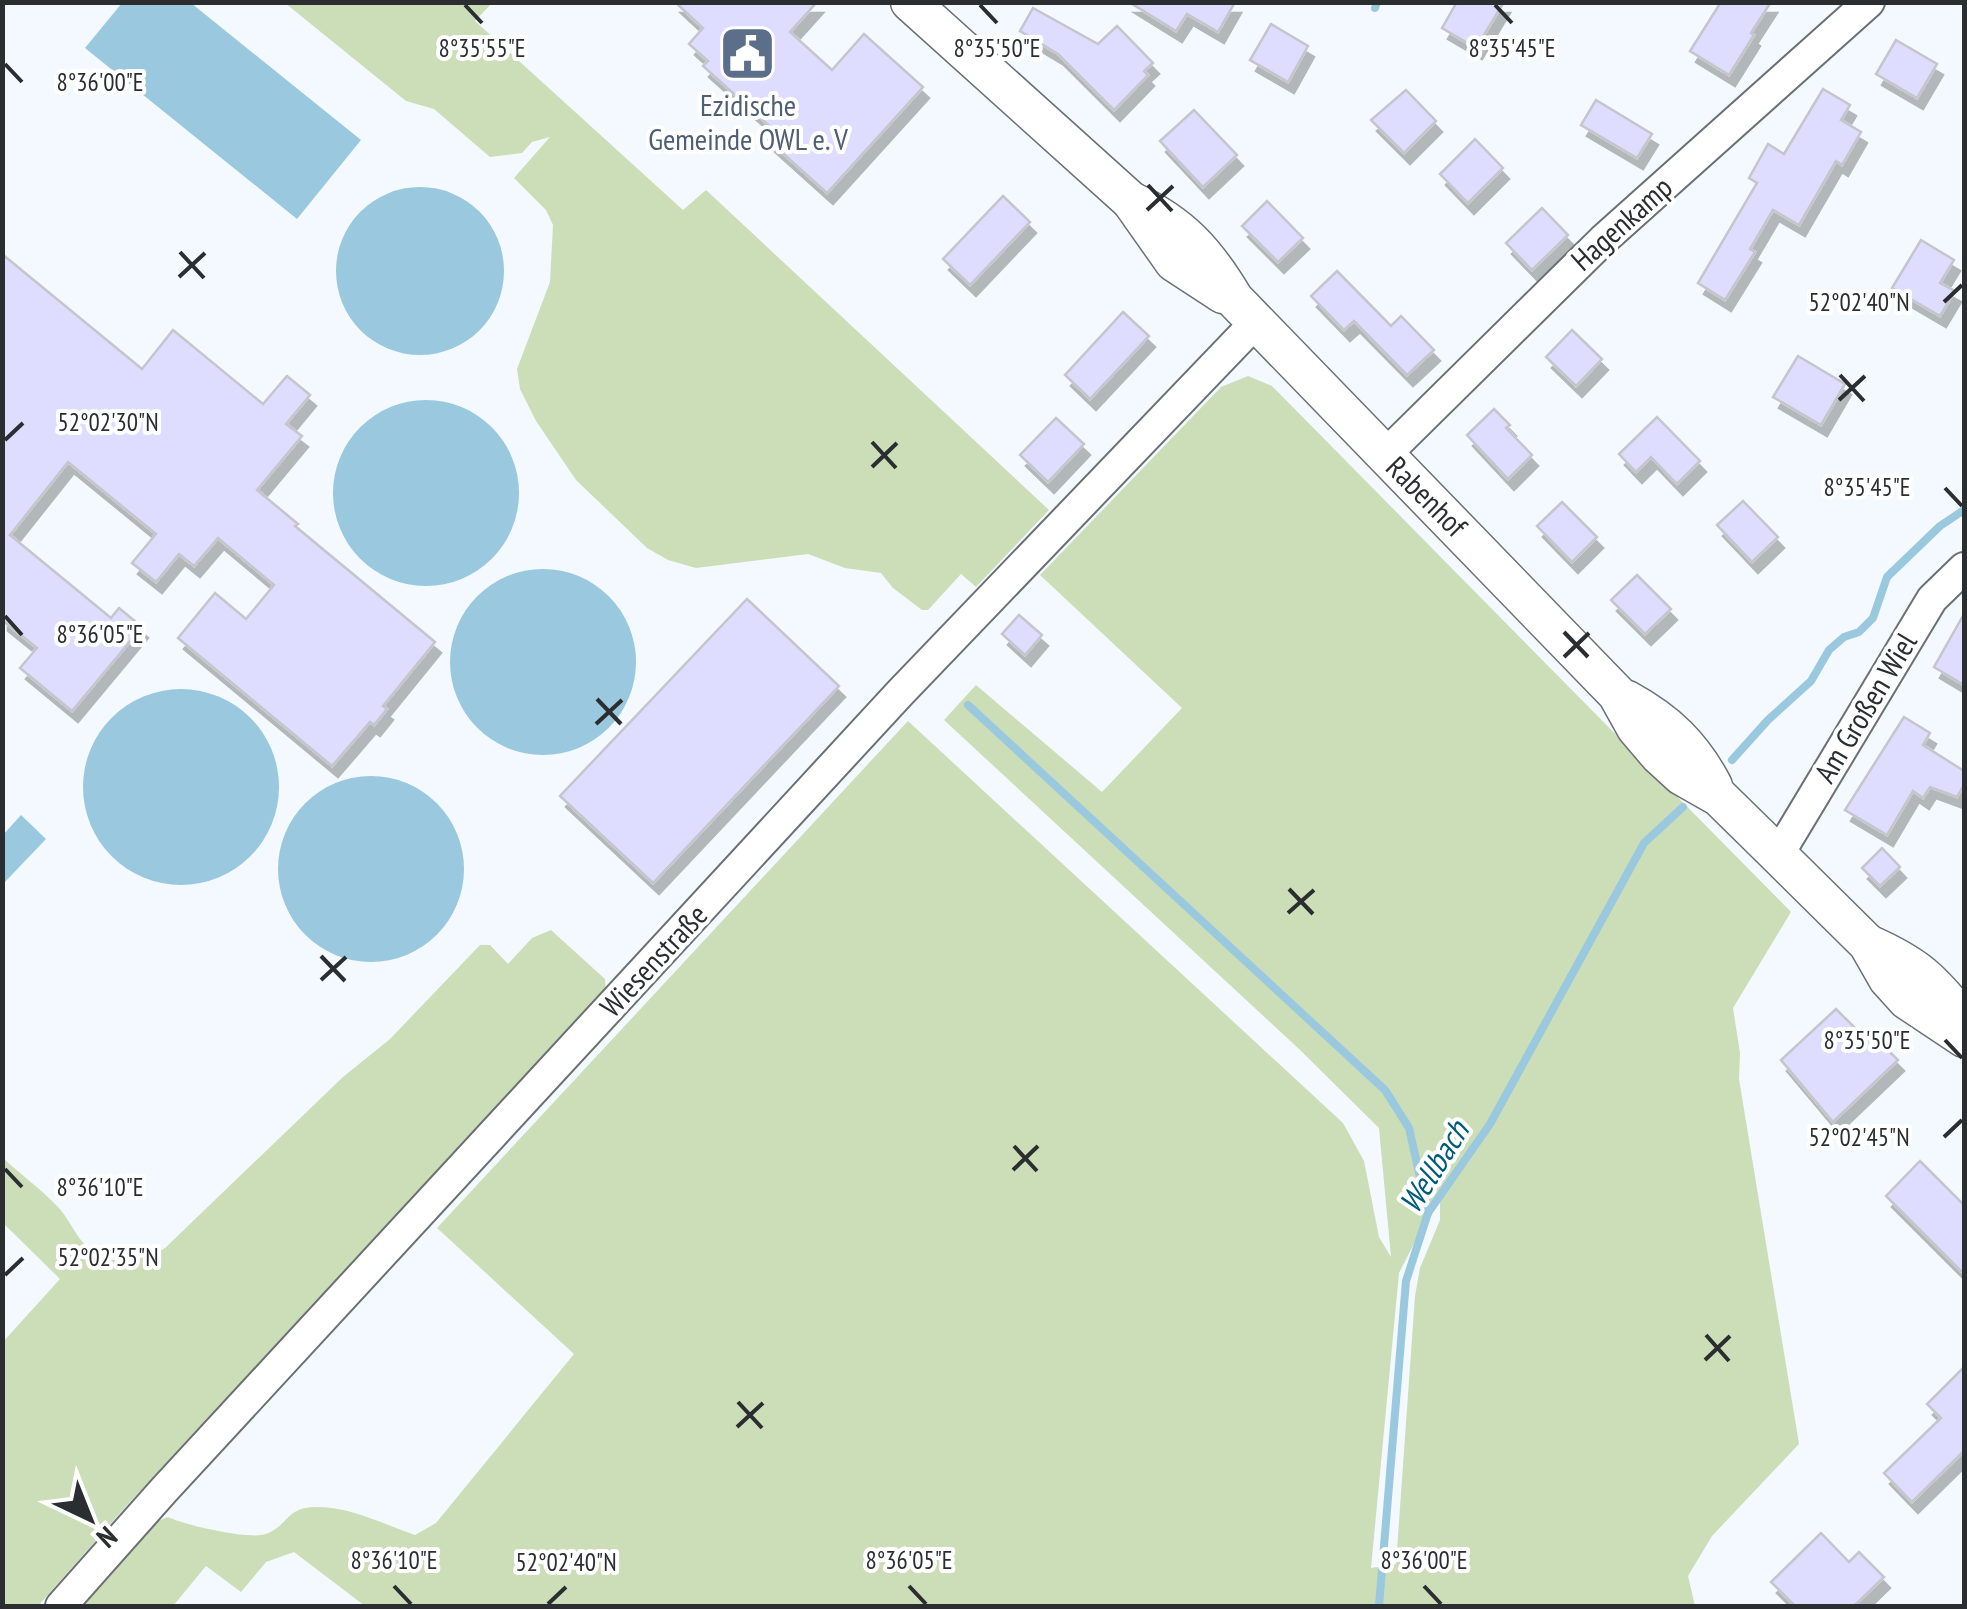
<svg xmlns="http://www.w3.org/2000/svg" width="1967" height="1609" viewBox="0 0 1967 1609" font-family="'PT Sans Narrow',sans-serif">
  <defs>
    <filter id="shadow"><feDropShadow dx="6" dy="11" stdDeviation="0" flood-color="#0004"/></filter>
  </defs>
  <rect width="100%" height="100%" fill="#f3f9fe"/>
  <g fill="#cbdeb8" fill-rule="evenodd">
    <polygon points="285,3 492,3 475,21 683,210 706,190 1049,510 976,587 961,574 928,610 922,610 893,588 881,573 845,568 808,554 696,568 668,560 647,548 576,480 536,421 520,389 517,369 550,282 553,225 546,210 514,178 550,137 532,142 522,153 490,157 434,109 406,101"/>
    <path d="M1248 376 1272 386 1791 912 1733 1008 1740 1053 1739 1079 1799 1444 1712 1536 1688 1576 1695 1606H365L294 1552 266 1562 241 1592 206 1566 173 1606H83L158 1521 168 1517C185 1525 248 1540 266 1534 290 1525 285 1506 319 1507 350 1507 386 1525 415 1535L436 1523 574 1354 437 1228 908 721 1343 1123 1364 1161 1379 1237 1391 1257 1379 1128 1299 1049 944 720 976 685 1102 792 1182 708 1040 575 1221 387ZM1440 1193V1220L1420 1268 1415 1296 1396 1564 1371 1568 1399 1273Z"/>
    <path d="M551 930 605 979 606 995 128 1504 38 1606H3L2 1343 60 1279 3 1223V1158C20 1174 41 1189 57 1206 66 1215 72 1228 80 1239 104 1269 136 1264 165 1248L343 1077 390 1039 480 945H490L508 964 532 938Z"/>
  </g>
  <g fill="#99c8df">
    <polygon points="122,3 191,3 361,140 297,219 85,48"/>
    <circle cx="420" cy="271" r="84"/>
    <circle cx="426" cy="493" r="93"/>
    <circle cx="543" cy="662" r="93"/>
    <circle cx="181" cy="787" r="98"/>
    <circle cx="371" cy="869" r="93"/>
    <polygon points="21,815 46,839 3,884 3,835"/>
  </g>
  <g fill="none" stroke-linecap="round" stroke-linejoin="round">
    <g stroke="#99c8df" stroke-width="8">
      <polyline points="1375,8 1377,2"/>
      <polyline points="968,705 1385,1090 1409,1128 1428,1213"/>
      <polyline points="1732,760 1768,720 1811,681 1829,650 1844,637 1859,632 1873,618 1887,577 1940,526 1964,510"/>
      <polyline points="1379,1606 1406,1281 1428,1213 1490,1124 1644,843 1683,807"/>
    </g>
  </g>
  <g fill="#dedcff" stroke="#c6c5cc" stroke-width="2.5" filter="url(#shadow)">
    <polygon points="675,2 817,2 790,32 832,70 864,34 923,87 827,193 768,140 776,132 703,66 708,61 689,44 703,28"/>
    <polygon points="1129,2 1235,2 1218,32 1187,14 1176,31"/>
    <polygon points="1457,2 1504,2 1476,48 1442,28"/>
    <polygon points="1721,2 1771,2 1751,33 1754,35 1729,75 1690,51"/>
    <polygon points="1033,8 1098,44 1117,26 1153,63 1144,71 1148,75 1114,110 1058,54 1020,31"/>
    <polygon points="1271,24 1308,46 1288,82 1250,60"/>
    <polygon points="1896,40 1937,64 1917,98 1876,74"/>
    <polygon points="1823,89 1850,105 1841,120 1861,132 1842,165 1836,161 1799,225 1773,210 1750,249 1755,252 1725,300 1698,283 1757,183 1749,178 1768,144 1784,154"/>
    <polygon points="1406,90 1436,121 1404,153 1371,120"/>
    <polygon points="1596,100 1652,134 1637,158 1581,125"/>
    <polygon points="1194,110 1237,155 1203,187 1160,141"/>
    <polygon points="1475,139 1503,168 1468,203 1440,174"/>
    <polygon points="1003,196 1030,222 970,285 943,259"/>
    <polygon points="1267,201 1303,238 1278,262 1242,226"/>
    <polygon points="1542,208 1568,235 1532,270 1506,243"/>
    <polygon points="1921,240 1954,260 1940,283 1955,291 1940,316 1892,288"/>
    <polygon points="2,254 142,369 173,330 263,404 287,376 310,395 286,424 302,436 257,490 298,524 295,526 435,642 383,706 387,709 374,725 370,722 332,766 178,638 215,593 246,619 274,585 218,538 194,566 179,554 156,582 132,563 156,534 68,462 10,535 111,618 119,608 142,627 72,711 20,668 37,648 2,620"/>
    <polygon points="1337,271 1391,326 1401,316 1434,350 1407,375 1354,321 1344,330 1311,296"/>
    <polygon points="1123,312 1149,336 1090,399 1065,375"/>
    <polygon points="1572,330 1602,359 1576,386 1546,357"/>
    <polygon points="1798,356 1845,384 1821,425 1773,397"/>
    <polygon points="1494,409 1510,425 1506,428 1532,455 1508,479 1467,435"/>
    <polygon points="1657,417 1700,461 1677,484 1651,457 1636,472 1619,454"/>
    <polygon points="1056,418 1084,444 1048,482 1020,455"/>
    <polygon points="1743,501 1778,537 1752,562 1717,525"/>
    <polygon points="1562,502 1597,537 1572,562 1537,526"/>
    <polygon points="1637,575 1671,609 1645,634 1611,600"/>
    <polygon points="747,599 839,686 653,883 560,796"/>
    <polygon points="1964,614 1964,685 1934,667"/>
    <polygon points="1019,615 1042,635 1025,655 1002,634"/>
    <polygon points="1904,717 1930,733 1923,745 1964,771 1964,785 1957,797 1930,787 1923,798 1913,791 1887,835 1845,810"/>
    <polygon points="1882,848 1900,867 1880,886 1862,868"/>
    <polygon points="1836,1009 1865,1038 1868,1036 1879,1047 1882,1044 1898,1060 1833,1122 1781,1060"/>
    <polygon points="1920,1161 1964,1205 1964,1274 1886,1196"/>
    <polygon points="1964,1367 1964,1451 1912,1502 1884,1473 1941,1418 1927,1404"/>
    <polygon points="1821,1533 1849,1562 1859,1552 1884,1577 1854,1606 1795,1606 1771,1582"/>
  </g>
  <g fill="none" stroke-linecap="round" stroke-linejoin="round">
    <defs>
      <g id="minor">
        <polyline points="1385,455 1603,240 1869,2"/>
        <polyline points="1778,855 1932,599 1964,568"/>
        <polyline points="61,1606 164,1490 900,693 1256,322"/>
      </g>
      <g id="tertiary">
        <polyline points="910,2 1131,201 1174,262 1223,294"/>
        <path d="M1131 201C1181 224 1206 252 1234 299L1617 694 1636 728 1659 755 1682 776 1719 797 1778 855 1868 944 1888 979 1907 1000 1964 1038"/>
        <path d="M1627 700C1667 722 1692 746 1713 786"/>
        <path d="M1868 944C1916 965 1932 980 1964 1021"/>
      </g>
    </defs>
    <use href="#minor" stroke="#6a7074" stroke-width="34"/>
    <use href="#tertiary" stroke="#6a7074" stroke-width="41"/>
    <use href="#minor" stroke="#fff" stroke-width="30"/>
    <use href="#tertiary" stroke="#fff" stroke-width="38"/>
  </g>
  <path fill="none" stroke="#2b2e30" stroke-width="4" d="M465 5 482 23M980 5 997 23M1495 5 1512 23M5 64 22 82M1148 185 1172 211M1147 210 1173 186M180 252 204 278M179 277 205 253M1944 302 1962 285M1840 375 1864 401M1839 400 1865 376M5 440 23 423M872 442 896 468M872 467 897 443M1945 488 1962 506M5 616 22 635M1564 632 1588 657M1564 657 1589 633M597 699 621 724M596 724 622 700M1289 889 1313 914M1288 913 1314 890M321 956 345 981M321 980 346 957M1945 1040 1962 1058M1944 1137 1962 1120M1014 1146 1037 1171M5 1169 22 1187M1013 1170 1038 1146M5 1275 23 1258M1706 1335 1729 1361M1705 1360 1730 1336M738 1402 762 1428M737 1427 763 1403M394 1586 411 1604M909 1586 926 1604M1424 1586 1441 1604M548 1604 566 1587"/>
  <defs>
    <symbol id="civic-square" viewBox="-11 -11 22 22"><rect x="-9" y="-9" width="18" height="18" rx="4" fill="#5c6f8a" stroke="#fff"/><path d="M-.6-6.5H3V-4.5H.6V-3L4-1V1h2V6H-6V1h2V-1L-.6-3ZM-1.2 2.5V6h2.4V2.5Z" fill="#fff"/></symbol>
  </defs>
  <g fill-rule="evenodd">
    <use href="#civic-square" x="716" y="22" width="63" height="63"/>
  </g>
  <g text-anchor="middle" stroke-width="8" stroke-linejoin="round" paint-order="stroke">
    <g font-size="30" fill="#4e5e75" stroke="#fff">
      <text x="748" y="116">Ezidische<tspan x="748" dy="34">Gemeinde OWL e. V</tspan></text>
    </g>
    <g font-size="30" fill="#2b2e30" stroke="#fff">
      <text transform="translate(1622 224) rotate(-42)" y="10">Hagenkamp</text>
      <text transform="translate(1426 497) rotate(45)" y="10">Rabenhof</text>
      <text transform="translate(1866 708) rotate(-59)" y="10">Am Großen Wiel</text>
      <text transform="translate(654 961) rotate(-47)" y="10">Wiesenstraße</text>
    </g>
    <g font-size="32" font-style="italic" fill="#005b7b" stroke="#fff">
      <text transform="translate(1434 1167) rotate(-58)" y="11">Wellbach</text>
    </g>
  </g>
  <g font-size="25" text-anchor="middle" fill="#2b2e30" stroke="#fff" stroke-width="8" stroke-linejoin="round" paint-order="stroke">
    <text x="482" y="57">8°35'55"E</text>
    <text x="1512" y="57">8°35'45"E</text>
    <text x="997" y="57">8°35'50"E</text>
    <text x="100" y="91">8°36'00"E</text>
    <text x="1859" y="311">52°02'40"N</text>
    <text x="108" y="431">52°02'30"N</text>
    <text x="1867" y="496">8°35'45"E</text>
    <text x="100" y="643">8°36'05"E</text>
    <text x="1867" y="1049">8°35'50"E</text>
    <text x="1859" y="1146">52°02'45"N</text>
    <text x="100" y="1196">8°36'10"E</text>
    <text x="108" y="1266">52°02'35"N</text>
    <text x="394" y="1569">8°36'10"E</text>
    <text x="909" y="1569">8°36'05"E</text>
    <text x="1424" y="1569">8°36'00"E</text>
    <text x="566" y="1571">52°02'40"N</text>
  </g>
  <rect width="1967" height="1609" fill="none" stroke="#2b2e30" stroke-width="10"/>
  <g transform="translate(90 1519) rotate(137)" stroke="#ffffff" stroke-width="8" paint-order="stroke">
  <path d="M0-8L18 38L0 25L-18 38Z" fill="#2b2e30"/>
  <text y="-15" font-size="28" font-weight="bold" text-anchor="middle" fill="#2b2e30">N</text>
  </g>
</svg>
